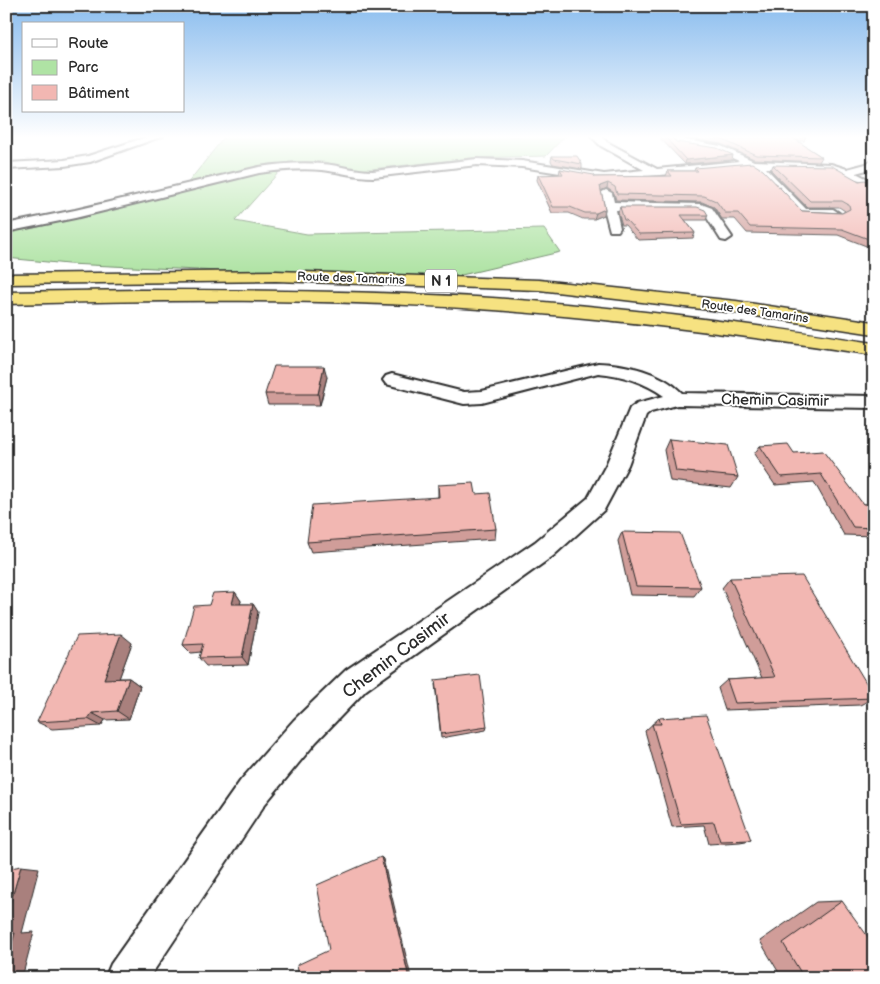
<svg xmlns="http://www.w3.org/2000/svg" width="880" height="984" viewBox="0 0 880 984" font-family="'Balsamiq Sans',sans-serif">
  <rect width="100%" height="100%" fill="#fff"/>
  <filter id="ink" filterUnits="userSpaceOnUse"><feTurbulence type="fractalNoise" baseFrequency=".02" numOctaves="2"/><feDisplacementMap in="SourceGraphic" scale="10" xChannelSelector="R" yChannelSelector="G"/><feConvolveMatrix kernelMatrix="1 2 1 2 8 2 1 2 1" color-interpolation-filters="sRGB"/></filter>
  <g filter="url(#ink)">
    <polygon fill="#afe3a4" stroke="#6d8768" points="225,136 565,136 546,156 470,158 362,170 324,162 288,162 235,221 307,234 544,229 560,252 436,281 68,264 6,258 6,232 29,229 179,194"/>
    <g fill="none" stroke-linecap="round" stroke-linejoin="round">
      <defs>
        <g id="minor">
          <polygon points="150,136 163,136 90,162 64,166 6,169 6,163 64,160 88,156"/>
          <path d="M591 136H601L607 142 657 169 739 161 716 151 675 144 669 138 672 136H687L681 139 721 146 754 161 831 164 847 169 866 164 874 158V168L856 173 874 182V189L830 170 766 168 806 209H833L839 213 833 217 803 216 799 215 762 174 750 167 604 180 522 167 477 165 373 177C355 177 340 172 322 170 301 168 280 170 259 173L75 218 6 232V224L75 210 259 167C280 164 301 162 322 164 339 165 355 171 373 171L477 159 522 161 604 174 644 170 601 146Z"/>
          <polygon points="606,190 612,193 614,202 701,204 712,208 732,237 726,241 721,240 704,213 695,210 616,210 620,228 618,231 610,231 600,193"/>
          <path d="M598 363C626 364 662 372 682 393L874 396V408L677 405 651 412 646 416 628 465 604 510 553 556 366 690 316 742 265 804 149 978H105L111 964 241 780 294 720 346 670 535 542 588 498 606 465 630 408 637 403 664 396C644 382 622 375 598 373L482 403 464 404 386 384 383 380 386 376 392 374 464 392 482 391Z"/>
        </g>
        <g id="trunk">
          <polygon points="276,271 539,280 736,301 874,322 874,334 736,313 539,290 276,281 6,284 6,274"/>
          <path d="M140 290C252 290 364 291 476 297 610 305 742 323 874 343V355C742 335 611 318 479 309 321 298 164 300 6 304V292Z"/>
        </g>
      </defs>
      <use href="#minor" stroke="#2b2b2b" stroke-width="4"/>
      <use href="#trunk" stroke="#2b2b2b" stroke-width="3"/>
      <use href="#minor" fill="#fff" fill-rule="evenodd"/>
      <use href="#trunk" fill="#f6e281" fill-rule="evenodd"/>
    </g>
    <g fill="#d09d99" stroke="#2b2b2b">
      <polygon points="658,136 671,136 676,142 732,160 685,164"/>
      <polygon points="688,136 806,136 804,141 797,141 822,157 819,162 754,159 721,144 687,138"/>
      <polygon points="552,156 582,164 582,169 553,164 551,161"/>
      <polygon points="773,165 874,183 874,249 838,235 747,233 735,219 722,219 714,207 702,202 616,200 614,193 607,188 601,191 605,209 604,215 594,219 583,219 569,213 552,213 537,180 538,175 559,175 560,169 595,177 666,176 668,171 694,171 695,168 802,211 842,213 845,211 839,207 807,207 771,170"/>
      <polygon points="620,207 708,215 706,220 685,220 695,233 693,238 638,240 625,225 622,225 618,212"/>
      <polygon points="327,377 320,405 268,405 265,394"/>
      <polygon points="669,439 738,477 731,488 670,481 664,450"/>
      <polygon points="760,446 794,453 863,504 874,504 874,536 844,535 814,482 775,485 754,454"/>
      <polygon points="438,485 476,494 496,529 495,539 311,552 307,542 438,497"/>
      <polygon points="622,532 701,587 694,596 630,595 618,541"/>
      <polygon points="730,578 874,696 874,698 860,705 725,710 718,688 727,680 762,678 722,588"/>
      <polygon points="235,592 241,601 240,604 253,604 258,612 248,665 206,666 199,658 201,652 191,653 183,645 209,605"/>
      <polygon points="132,643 119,678 129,678 140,686 129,719 105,720 101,726 52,729 37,722"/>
      <polygon points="435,684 487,727 486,730 441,738"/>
      <polygon points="659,718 751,840 740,842 709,844 704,825 672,827 645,731"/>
      <polygon points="842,901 874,978 782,978 760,941 816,902"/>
    </g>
    <g fill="#a9807d" stroke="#2b2b2b">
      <polygon points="733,155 732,160 685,164 686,160"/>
      <polygon points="608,183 607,188 598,192 600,186"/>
      <polygon points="605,209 604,215 594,219 596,213"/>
      <polygon points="324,366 327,377 320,405 318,394"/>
      <polygon points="235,592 241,601 238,613 232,604"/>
      <polygon points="253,604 258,612 248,665 242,657"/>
      <polygon points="121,634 132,643 116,687 104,679"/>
      <polygon points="129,678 140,686 129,719 117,711"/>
      <polygon points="92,713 105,720 101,726 88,719"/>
      <polygon points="381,857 383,859 411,977 411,978 409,978"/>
      <polygon points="21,866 39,868 22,933 34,932 22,978 6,978 6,918"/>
    </g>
    <g fill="#f2b7b2" stroke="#2b2b2b">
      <polygon points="664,136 671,136 676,142 717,148 733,155 686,160"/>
      <polygon points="699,136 806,136 806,137 790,136 822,157 756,155 723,140"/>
      <polygon points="552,156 577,156 582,164 554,159"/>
      <polygon points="752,163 763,170 802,211 842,213 850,209 849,205 842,201 810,201 773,165 832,166 859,181 865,180 874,183 874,241 842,229 750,227 738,213 725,213 716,201 704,196 617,194 615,187 608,183 600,186 605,209 596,213 585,213 570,207 553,207 538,175 563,174 560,169 594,175 595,177 672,176 668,171 698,171 695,168"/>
      <polygon points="620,207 697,207 705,210 708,215 681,215 695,233 639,234 626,220 624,220"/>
      <polygon points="274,366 324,366 318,394 265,394"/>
      <polygon points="669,439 728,445 738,477 676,471"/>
      <polygon points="788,444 794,453 823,451 863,504 874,504 874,528 853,527 821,474 781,477 760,446"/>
      <polygon points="474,483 476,494 490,493 496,529 307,542 312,505 439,497 438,485"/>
      <polygon points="622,532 680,533 701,587 636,586"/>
      <polygon points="802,576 874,696 874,698 735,703 727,680 775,677 730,578"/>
      <polygon points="235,592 232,604 253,604 242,657 199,658 203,644 183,645 194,606 209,605 213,593"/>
      <polygon points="121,634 104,679 129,678 117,711 92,713 88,719 37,722 77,636"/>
      <polygon points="480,675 487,727 441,734 435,680"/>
      <polygon points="706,715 751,840 720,841 714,822 681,824 652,724 661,724 659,718"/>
      <polygon points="381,857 409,978 299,978 297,965 329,950 317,885"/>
      <polygon points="21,866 6,918 6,869"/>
      <polygon points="842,901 874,945 874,978 804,978 783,943"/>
      <polygon points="15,933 6,964 6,935"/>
    </g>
  </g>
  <linearGradient id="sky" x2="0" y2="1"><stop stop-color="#89bcee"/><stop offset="0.5" stop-color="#fff"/><stop offset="1" stop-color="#fff" stop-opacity="0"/></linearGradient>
  <rect width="880" height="274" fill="url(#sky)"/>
  <g text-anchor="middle" stroke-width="4" stroke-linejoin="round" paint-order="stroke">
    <g font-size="12" fill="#2b2b2b" stroke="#fff">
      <text transform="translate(351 278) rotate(2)" y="4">Route des Tamarins</text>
      <text transform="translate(755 311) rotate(8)" y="4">Route des Tamarins</text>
    </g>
    <rect fill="#fff" stroke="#6b6b6b" stroke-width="1" x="425" y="269.5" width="32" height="23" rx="4"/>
    <g font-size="14" font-weight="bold" fill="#2b2b2b">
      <text x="441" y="286">N 1</text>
    </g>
    <g font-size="15" fill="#2b2b2b" stroke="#fff">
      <text transform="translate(775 400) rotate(1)" y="5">Chemin Casimir</text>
    </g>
    <g font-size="18" fill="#2b2b2b" stroke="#fff">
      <text transform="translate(396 655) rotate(-37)" y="6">Chemin Casimir</text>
    </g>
  </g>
  <rect width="880" height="984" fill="none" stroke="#fff" stroke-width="25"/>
  <rect x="12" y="12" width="855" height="959" fill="none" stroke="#2b2b2b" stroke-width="2" filter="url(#ink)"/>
  <rect x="22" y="22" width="162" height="90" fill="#ffffff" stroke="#aaaaaa"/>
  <rect x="32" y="39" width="25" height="8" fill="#ffffff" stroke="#aaaaaa"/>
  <text x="68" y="48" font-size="15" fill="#2b2b2b">Route</text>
  <rect x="32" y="60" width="25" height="15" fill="#afe3a4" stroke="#aaaaaa"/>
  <text x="68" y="72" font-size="15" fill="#2b2b2b">Parc</text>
  <rect x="32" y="85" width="25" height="15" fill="#f2b7b2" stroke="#aaaaaa"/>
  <text x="68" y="98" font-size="15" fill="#2b2b2b">Bâtiment</text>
</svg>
